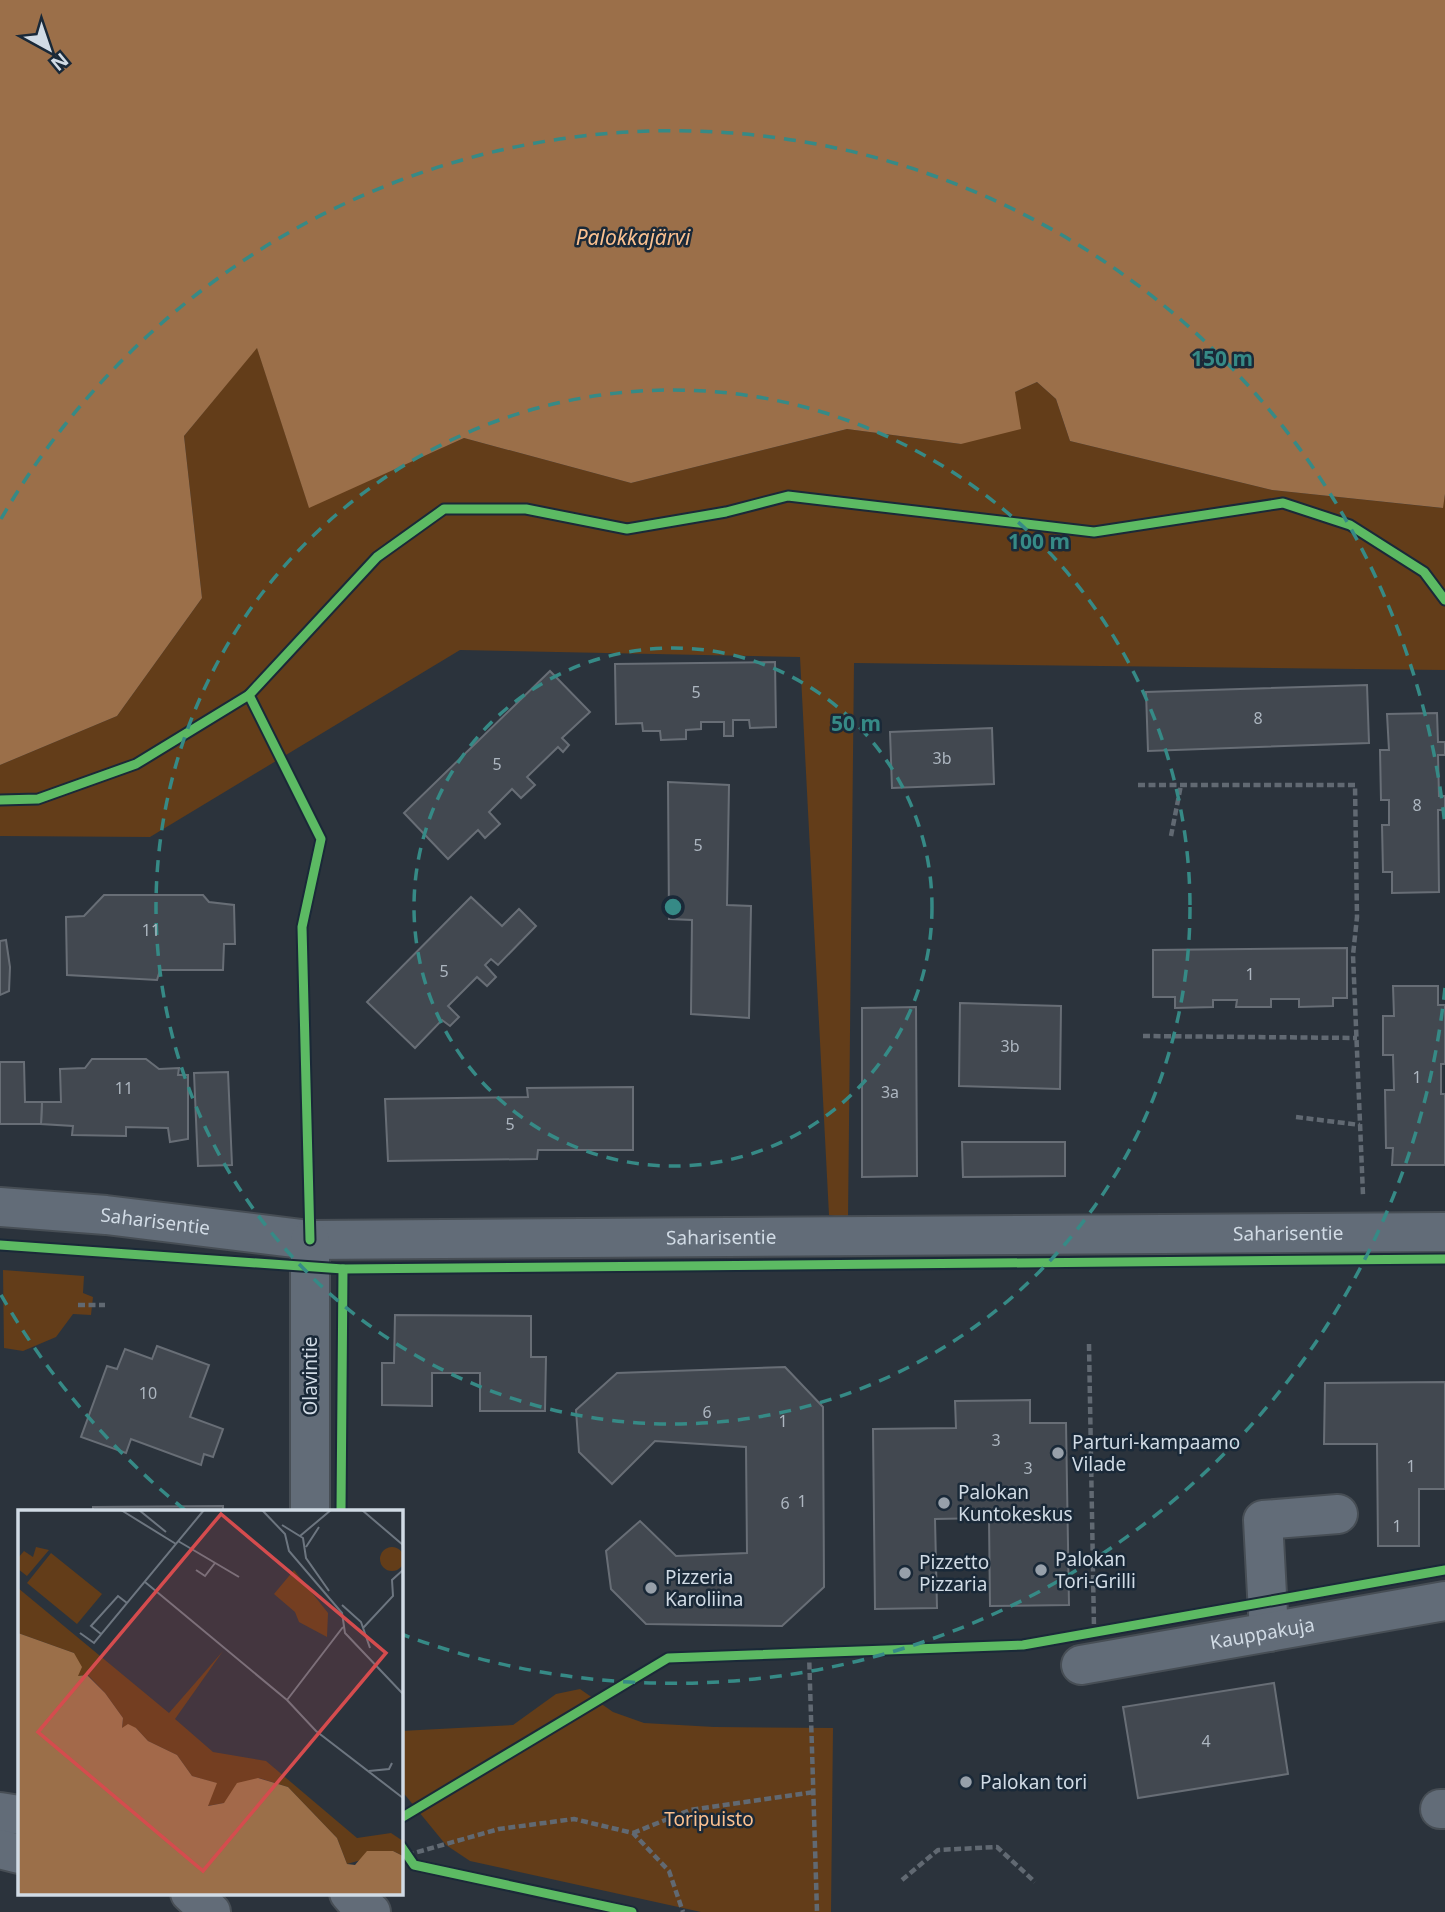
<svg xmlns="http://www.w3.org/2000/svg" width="1445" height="1912" viewBox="0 0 1445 1912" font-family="'Noto Sans',sans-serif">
  <rect width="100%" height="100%" fill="#2b333c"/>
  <g fill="#633d19">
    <polygon points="257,347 309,507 464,438 631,483 847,429 961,444 1015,392 1037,382 1056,399 1070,441 1272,490 1442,508 1445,494 1445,670 854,663 848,1218 829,1215 800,657 460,650 150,837 0,836 0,765 117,716 202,598 184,436"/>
    <polygon points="3,1270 84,1276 83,1293 93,1297 91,1315 73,1314 56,1337 23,1351 4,1348"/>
    <polygon points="580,1689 613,1712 644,1723 714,1727 833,1728 831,1912 701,1912 470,1861 446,1845 401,1790 401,1731 513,1725 556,1694"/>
  </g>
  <polygon fill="#9b6f49" points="0,0 1445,0 1445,494 1443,508 1272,490 1070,441 1056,399 1037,382 1015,392 1021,429 961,444 847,429 631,483 464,438 309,508 257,348 184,436 202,598 117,716 0,765"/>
  <g fill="#424850" stroke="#686e76" stroke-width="2">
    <polygon points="775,662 776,727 750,728 749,720 733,720 733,736 724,736 724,722 701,722 701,729 686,730 686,739 661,740 660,731 643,731 642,723 616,724 615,664"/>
    <polygon points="550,671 590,712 562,738 569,745 563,752 558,747 527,777 535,785 521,798 512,789 489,812 500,824 485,838 478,830 448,859 404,813"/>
    <polygon points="1367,685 1369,743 1148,751 1146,692"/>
    <polygon points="1437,713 1438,742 1445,742 1445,755 1438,755 1439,796 1445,796 1445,810 1438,810 1439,892 1392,893 1392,872 1383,872 1382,825 1389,825 1389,800 1381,800 1380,750 1389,750 1387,714"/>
    <polygon points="992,728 994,784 892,788 890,732"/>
    <polygon points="668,782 729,785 727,905 751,906 749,1018 691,1014 692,920 669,919"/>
    <polygon points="104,895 203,895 209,902 234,905 235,944 224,944 223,970 160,970 157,980 67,975 66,917 84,916"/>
    <polygon points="471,897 502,926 519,909 536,926 498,965 491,959 485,965 496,977 487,986 477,977 448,1006 459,1017 450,1026 442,1020 415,1048 367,1002"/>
    <polygon points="6,940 10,967 9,991 0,995 0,941"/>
    <polygon points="1347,948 1347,998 1333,998 1333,1006 1299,1007 1299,999 1271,999 1271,1007 1236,1007 1237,1000 1213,1000 1213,1007 1175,1008 1175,997 1153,997 1153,950"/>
    <polygon points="1393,986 1438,986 1438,1005 1445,1005 1445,1064 1441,1064 1441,1094 1445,1094 1445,1165 1392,1165 1393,1148 1386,1148 1385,1090 1394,1090 1393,1055 1383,1055 1383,1016 1394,1016"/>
    <polygon points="960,1003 1061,1006 1060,1089 959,1086"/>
    <polygon points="916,1007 917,1176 862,1177 862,1008"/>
    <polygon points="92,1059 146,1059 159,1069 179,1068 178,1075 188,1075 188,1139 170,1142 168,1128 126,1127 126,1136 72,1135 73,1126 41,1124 42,1102 61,1102 60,1069 85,1068"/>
    <polygon points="0,1062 24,1062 25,1102 42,1102 41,1124 0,1124"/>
    <polygon points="228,1072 232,1165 198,1166 194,1073"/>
    <polygon points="633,1087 633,1150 538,1150 537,1159 388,1161 385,1099 528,1097 527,1088"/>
    <polygon points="962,1142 1065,1142 1065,1176 963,1177"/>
    <polygon points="395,1315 531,1316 531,1357 546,1357 545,1411 480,1411 480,1373 432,1373 432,1406 382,1405 382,1363 394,1363"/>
    <polygon points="157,1346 209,1365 190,1417 223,1429 213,1457 204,1454 201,1465 131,1439 126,1453 81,1437 107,1366 117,1369 125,1349 152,1359"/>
    <polygon points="785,1367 823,1407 824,1587 782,1626 646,1624 611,1589 606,1551 640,1521 676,1556 747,1553 746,1447 655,1441 612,1484 579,1452 576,1410 617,1373"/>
    <polygon points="1445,1382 1445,1489 1419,1489 1419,1546 1378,1546 1377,1444 1324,1444 1325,1383"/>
    <polygon points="1030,1400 1030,1423 1066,1423 1069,1605 990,1606 989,1518 935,1519 937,1608 875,1609 873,1429 956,1428 955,1401"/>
    <polygon points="223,1506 223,1511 93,1511 93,1507"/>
    <polygon points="1274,1683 1288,1774 1138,1798 1123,1707"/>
  </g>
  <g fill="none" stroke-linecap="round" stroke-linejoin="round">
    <defs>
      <g id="minor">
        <path id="s1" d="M0 1207 106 1215 310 1240 1445 1232"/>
        <polyline points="310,1240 310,1511"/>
        <polyline points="1269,1632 1263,1520 1338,1514"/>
        <path id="s2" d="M1081 1665 1445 1601"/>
        <polyline points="1440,1809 1445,1809"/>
      </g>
      <g id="major">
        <polyline points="0,1812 19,1815"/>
        <polyline points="0,1849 19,1854"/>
        <polyline points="190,1893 211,1912"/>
        <polyline points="349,1893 362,1908 371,1912"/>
      </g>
    </defs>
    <use href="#minor" stroke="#474e55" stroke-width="42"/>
    <use href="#major" stroke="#474e55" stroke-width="42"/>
    <g stroke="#616972" stroke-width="4.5" stroke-dasharray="7 3.5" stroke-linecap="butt">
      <polyline points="1138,785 1355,785 1357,917 1353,955 1363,1195"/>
      <polyline points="1171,836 1181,785"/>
      <polyline points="1143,1036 1357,1038"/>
      <polyline points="1296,1117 1360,1125"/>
      <polyline points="78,1305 105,1305"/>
      <polyline points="1089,1344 1094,1628"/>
      <polyline points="809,1652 817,1912"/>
      <polyline points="633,1833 690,1810 814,1792"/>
      <polyline points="407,1855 499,1829 574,1819 633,1833 669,1871 683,1912"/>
      <polyline points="902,1880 938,1850 997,1847 1035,1882"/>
    </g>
    <use href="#minor" stroke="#626c78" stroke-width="38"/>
    <use href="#major" stroke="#626c78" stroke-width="38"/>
    <defs>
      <g id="cycleway">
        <polyline points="249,695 321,839 302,927 310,1240"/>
        <polyline points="0,800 38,799 136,764 249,695 377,557 444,509 526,509 627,529 726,512 788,496 1094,532 1283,503 1350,525 1424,572 1445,600"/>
        <polyline points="0,1245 343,1269 1445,1259"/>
        <polyline points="341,1511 343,1269"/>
        <polyline points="401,1818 668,1658 1023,1645 1445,1570"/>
        <polyline points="401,1846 414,1865 632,1912"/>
      </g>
    </defs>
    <use href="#cycleway" stroke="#1a2938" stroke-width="13"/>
    <use href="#cycleway" stroke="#5cba63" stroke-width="9"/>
  </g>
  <g fill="none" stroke="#368a86" stroke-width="3.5" stroke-dasharray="12 9">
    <circle cx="673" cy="907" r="259"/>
    <circle cx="673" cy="907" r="517"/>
    <path d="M1445 988A776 776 0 0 1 401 1634M185 1510A776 776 0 0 1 1 1295M1 519A776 776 0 0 1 1445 826"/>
  </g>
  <g fill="#97a0aa" stroke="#1a2938" stroke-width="2.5">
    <circle cx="1058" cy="1453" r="7"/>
    <circle cx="944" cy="1503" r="7"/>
    <circle cx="1041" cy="1570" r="7"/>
    <circle cx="905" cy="1573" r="7"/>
    <circle cx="651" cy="1588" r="7"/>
    <circle cx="966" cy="1782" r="7"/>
  </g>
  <g text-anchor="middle" stroke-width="5" stroke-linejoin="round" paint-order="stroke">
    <g font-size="16" fill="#adb6c0">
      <text x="696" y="698">5</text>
      <text x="1258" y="724">8</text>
      <text x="942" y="764">3b</text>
      <text x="497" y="770">5</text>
      <text x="1417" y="811">8</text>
      <text x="698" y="851">5</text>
      <text x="151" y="936">11</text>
      <text x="444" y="977">5</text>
      <text x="1250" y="980">1</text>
      <text x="1010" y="1052">3b</text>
      <text x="1417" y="1083">1</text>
      <text x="124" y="1094">11</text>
      <text x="890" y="1098">3a</text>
      <text x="510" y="1130">5</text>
      <text x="148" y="1399">10</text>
      <text x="707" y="1418">6</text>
      <text x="783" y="1427">1</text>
      <text x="996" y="1446">3</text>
      <text x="1411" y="1472">1</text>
      <text x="1028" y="1474">3</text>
      <text x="802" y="1507">1</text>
      <text x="785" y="1509">6</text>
      <text x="1397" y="1532">1</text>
      <text x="1206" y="1747">4</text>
    </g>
    <g font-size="19" fill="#d1dbe5" stroke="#1a2938">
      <text dy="7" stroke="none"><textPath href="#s1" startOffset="156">Saharisentie</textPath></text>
      <text dy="7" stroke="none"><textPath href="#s1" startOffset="1290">Saharisentie</textPath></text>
      <text dy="7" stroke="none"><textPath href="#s1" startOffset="723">Saharisentie</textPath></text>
      <text transform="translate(310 1376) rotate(-90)" y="7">Olavintie</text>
      <text dy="7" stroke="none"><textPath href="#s2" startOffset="184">Kauppakuja</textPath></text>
    </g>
    <g font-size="19" fill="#d1dbe5" stroke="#1a2938" text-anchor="start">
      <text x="1072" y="1449">Parturi-kampaamo<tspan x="1072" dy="22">Vilade</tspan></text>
      <text x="958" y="1499">Palokan<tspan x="958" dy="22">Kuntokeskus</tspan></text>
      <text x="1055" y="1566">Palokan<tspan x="1055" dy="22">Tori-Grilli</tspan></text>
      <text x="919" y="1569">Pizzetto<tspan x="919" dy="22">Pizzaria</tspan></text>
      <text x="665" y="1584">Pizzeria<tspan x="665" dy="22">Karoliina</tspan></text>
      <text x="980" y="1789">Palokan tori</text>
    </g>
    <g font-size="19" fill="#fbc08f" stroke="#1a2938">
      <text x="709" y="1826">Toripuisto</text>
    </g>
    <g font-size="21" font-style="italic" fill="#fbc190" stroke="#1a2938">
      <text x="633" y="245">Palokkajärvi</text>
    </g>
  </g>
  <g transform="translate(18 1510)">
    <rect width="385" height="385" fill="#2b333c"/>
    <path d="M362 49a12 12 0 1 1 24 0a12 12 0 1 1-24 0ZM18 37 31 40 9 66 0 59V48L6 41 15 47ZM33 43 84 84 59 114 9 73ZM276 60 310 103 309 127 281 112 277 102 256 84ZM0 78 151 203 205 141 157 209 195 242 248 251 339 328 373 323 385 331V346L375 341 329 354 319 328 270 277 241 268 206 293 189 296 198 273 174 266 159 245 130 231 118 218H104L105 208 87 183 70 165 60 166 56 143 0 123Z" fill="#633d19"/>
    <path d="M0 123 56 143 64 157 60 166 69 165 87 183 105 208 104 218 110 214 118 218 130 231 159 245 174 266 199 273 190 296 206 293 219 273 240 268 270 277 319 328 329 354 337 355 349 341H375L385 346V385H0Z" fill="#9b6f49"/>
    <path fill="none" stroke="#6d7680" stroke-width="2" d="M103 0 158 34M121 0 148 22M244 0 267 24 271 41 324 103 327 123 385 184M344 0 385 35M264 15 285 28 288 48 311 81M282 26 313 0M160 31 221 67M288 37 301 17M178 60 187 66 197 53M127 72 269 190 298 221 385 288M324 95 343 112 352 138M345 118 375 86 374 70 385 60M62 123 76 133 186 0M83 124 73 116 100 86 109 93M269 190 325 117M351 261 371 259 374 253"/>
    <path fill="#d54c4e" fill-opacity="0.15" stroke="#d54c4e" stroke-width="3.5" d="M203 4 368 143 185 361 20 222Z"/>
    <rect width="385" height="385" fill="none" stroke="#d1dbe5" stroke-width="3.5"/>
  </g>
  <circle cx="673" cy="907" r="10" fill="#368a86" stroke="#1a2938" stroke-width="3.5"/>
  <g font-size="21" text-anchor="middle" font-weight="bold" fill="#368a86" stroke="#1a2938" stroke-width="5" stroke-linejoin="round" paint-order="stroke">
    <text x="1222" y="366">150 m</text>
    <text x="1039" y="549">100 m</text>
    <text x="856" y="731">50 m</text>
  </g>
  <g transform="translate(49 49) rotate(140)" stroke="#1a2938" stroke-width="5" paint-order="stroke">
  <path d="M0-5L12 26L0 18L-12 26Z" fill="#d1dbe5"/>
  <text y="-10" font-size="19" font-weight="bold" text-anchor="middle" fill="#d1dbe5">N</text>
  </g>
</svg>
